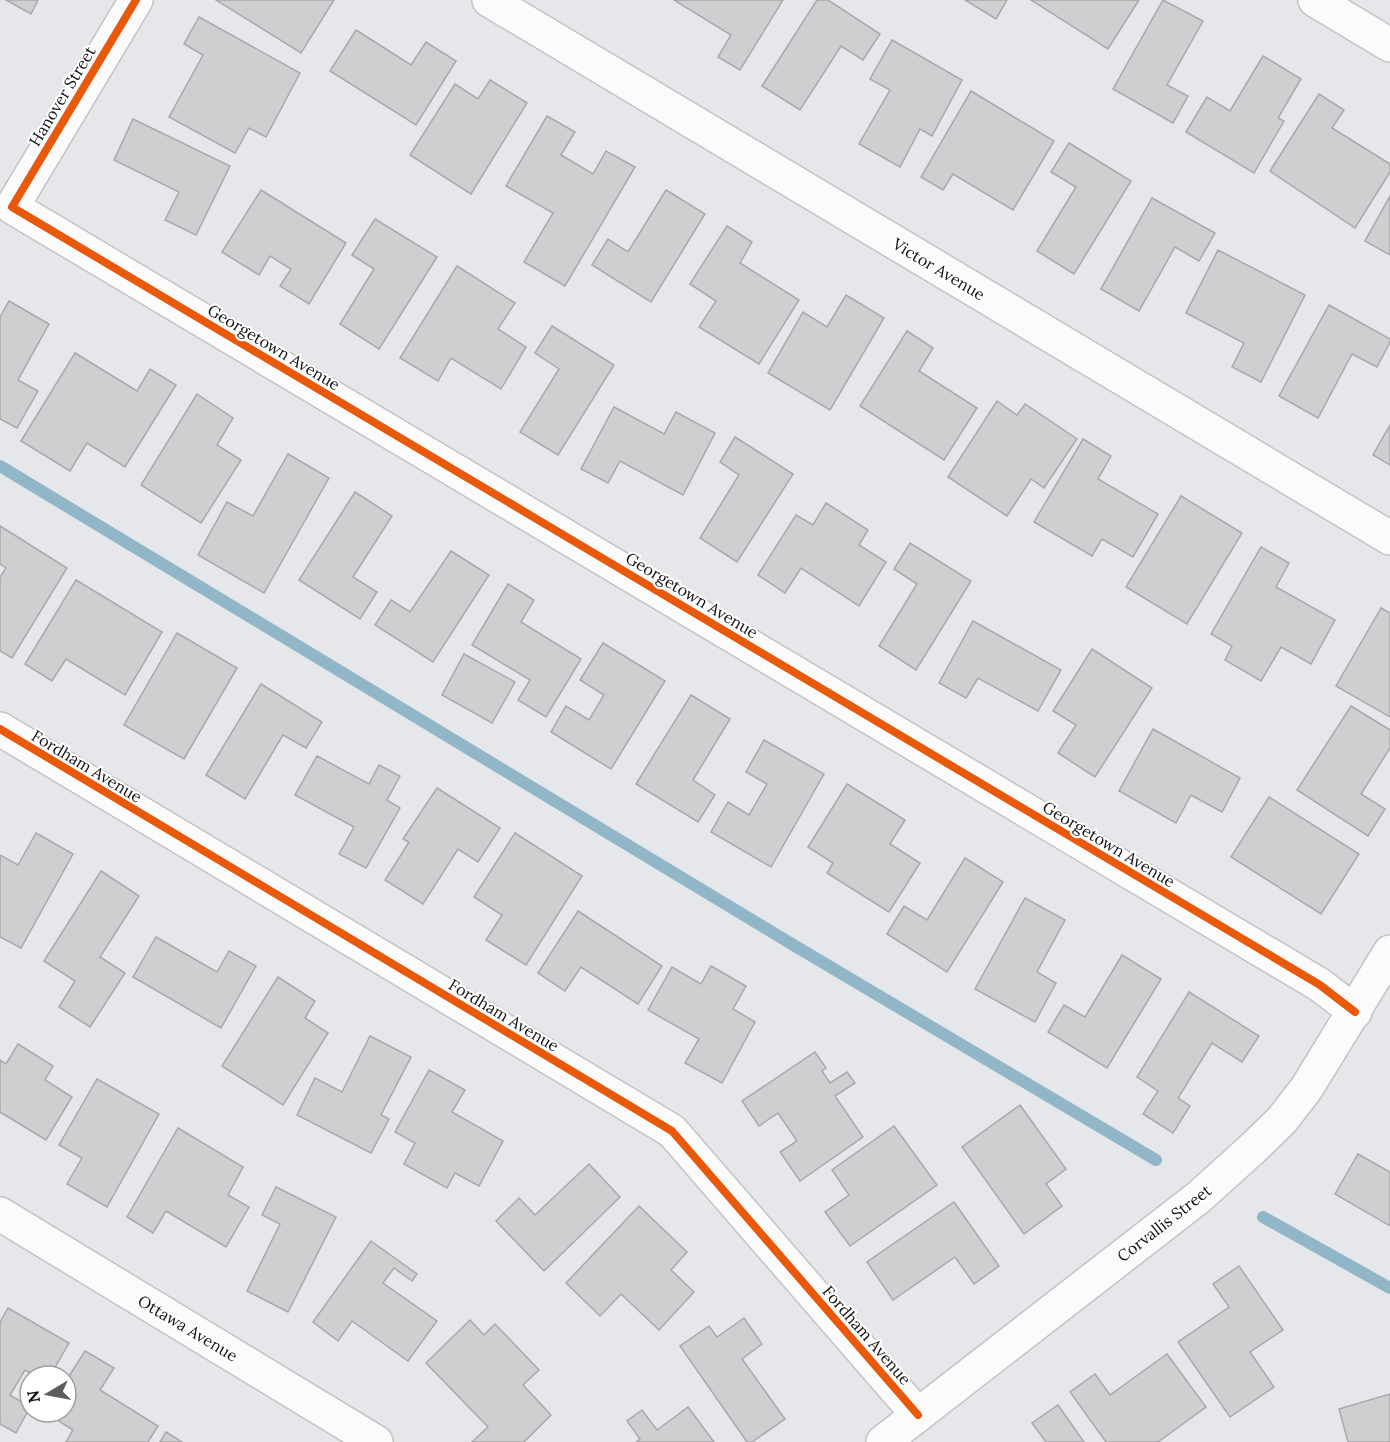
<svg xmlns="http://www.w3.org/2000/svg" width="1390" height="1442" viewBox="0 0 1390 1442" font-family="Lora,serif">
  <rect width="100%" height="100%" fill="#e5e7ea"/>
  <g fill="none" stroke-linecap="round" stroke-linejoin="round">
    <g stroke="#90b6c8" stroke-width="12">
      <polyline points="0,466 790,943 1156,1160"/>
      <polyline points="1263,1217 1390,1288"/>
    </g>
  </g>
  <g fill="#cdcfd1" stroke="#a8a9ab" stroke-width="1.5">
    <polygon points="6,0 38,0 31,14"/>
    <polygon points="216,0 334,0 301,53"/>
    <polygon points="674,0 783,0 740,70 718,57 731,35"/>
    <polygon points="817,0 828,0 880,34 863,60 841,46 800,110 762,86"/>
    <polygon points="965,0 1007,0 996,19"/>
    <polygon points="1031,0 1139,0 1108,49"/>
    <polygon points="1163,0 1203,21 1167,85 1188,96 1173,123 1113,89"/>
    <polygon points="199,17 300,73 266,137 249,128 235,153 169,117 203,55 184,44"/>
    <polygon points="356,30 411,65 426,42 456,61 416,125 330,71"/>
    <polygon points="892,40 962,80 932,136 920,129 900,167 859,144 890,90 870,79"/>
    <polygon points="1263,56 1301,79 1278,118 1284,121 1254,173 1186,132 1207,97 1230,111"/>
    <polygon points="490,80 527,103 471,194 410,155 455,84 478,99"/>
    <polygon points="971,91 1054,141 1013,210 953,174 943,190 921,177"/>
    <polygon points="1319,94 1344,110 1332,128 1390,164 1390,172 1355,228 1270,171"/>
    <polygon points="547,116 575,132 561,155 593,174 606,151 635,167 565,286 524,262 553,213 506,186"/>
    <polygon points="133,119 230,166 196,235 165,220 179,192 114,160"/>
    <polygon points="1069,143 1131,181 1074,274 1037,251 1076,187 1051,172"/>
    <polygon points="261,190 346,243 309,304 280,286 291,269 270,256 259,275 222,252"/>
    <polygon points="666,190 705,214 651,302 592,265 608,239 628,252"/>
    <polygon points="1390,196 1390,255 1365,241"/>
    <polygon points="1152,198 1215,233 1199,261 1175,247 1139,311 1101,289"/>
    <polygon points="375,219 437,257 379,349 340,324 374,269 352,255"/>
    <polygon points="727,226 752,242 740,263 799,300 759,364 699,327 716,301 690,284"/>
    <polygon points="1218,250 1305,295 1261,382 1232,367 1244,343 1186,313"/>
    <polygon points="457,266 515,303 498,329 526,347 501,389 451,358 438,381 400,358"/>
    <polygon points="846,295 884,318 830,410 768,373 803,312 827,327"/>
    <polygon points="9,301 49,324 18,380 38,391 17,428 0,419 0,317"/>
    <polygon points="1329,305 1390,339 1390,342 1377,367 1352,354 1318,418 1279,396"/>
    <polygon points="552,326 614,365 558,455 520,432 559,369 535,353"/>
    <polygon points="907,331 933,348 919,371 977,408 944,460 860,406"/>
    <polygon points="75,353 137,391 150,369 176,385 125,467 87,443 70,471 21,441"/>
    <polygon points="197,394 233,418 217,445 241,460 201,523 141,485"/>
    <polygon points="997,401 1017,415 1025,404 1077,439 1044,488 1031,479 1007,516 948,477"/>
    <polygon points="614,407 664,434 676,412 715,433 683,495 620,461 608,483 581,469"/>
    <polygon points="1390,425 1390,465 1373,455"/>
    <polygon points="735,437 793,474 737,562 700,538 739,475 720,462"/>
    <polygon points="1083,439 1111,456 1098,479 1158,514 1133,557 1102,539 1092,556 1034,522"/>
    <polygon points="288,454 329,478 264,593 198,555 227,502 253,516"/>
    <polygon points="355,492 392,516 353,577 377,592 360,619 299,580"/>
    <polygon points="1181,496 1242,533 1187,624 1126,587"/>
    <polygon points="826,503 868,530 859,545 886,562 859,606 801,568 785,593 758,575 796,515 813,525"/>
    <polygon points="0,526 67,568 12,658 0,651 0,577 6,568 0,564"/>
    <polygon points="910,543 971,581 916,670 879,646 917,584 894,569"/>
    <polygon points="1261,547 1289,563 1276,587 1335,620 1311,664 1281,647 1261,681 1225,660 1232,646 1211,634"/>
    <polygon points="451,551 489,575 433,662 375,625 391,600 410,612"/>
    <polygon points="76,580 162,632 125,695 66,659 52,681 25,664"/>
    <polygon points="508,584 534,600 521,622 581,659 546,717 518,700 530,680 472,645"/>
    <polygon points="1381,608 1390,613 1390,717 1336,686"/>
    <polygon points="973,621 1061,670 1038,711 978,678 966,698 939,683"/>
    <polygon points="177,633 237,668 184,759 124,725"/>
    <polygon points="603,643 665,681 611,769 551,732 566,706 589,720 604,695 580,680"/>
    <polygon points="1092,649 1152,688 1095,777 1058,753 1076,725 1053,711"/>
    <polygon points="464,654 515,682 492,723 442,695"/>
    <polygon points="261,684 322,722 306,748 283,735 245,799 206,775"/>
    <polygon points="691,695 730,719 693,780 715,795 698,822 636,784"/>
    <polygon points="1351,706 1390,730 1390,748 1361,794 1385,809 1368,836 1297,790"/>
    <polygon points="1153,729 1240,778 1222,812 1191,795 1176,823 1119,791"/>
    <polygon points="764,740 824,774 771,867 711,832 728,802 749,815 767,784 746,772"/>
    <polygon points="317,756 369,784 379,765 400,776 387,800 400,808 366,868 339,854 354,827 295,795"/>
    <polygon points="847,784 905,820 890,844 920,863 889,912 827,873 833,863 808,847"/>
    <polygon points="437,788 500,828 478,862 458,849 423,904 385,880 409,842 403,839"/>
    <polygon points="1269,797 1359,854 1321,914 1231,857"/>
    <polygon points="36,833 73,854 21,948 0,937 0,855 18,865"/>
    <polygon points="515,833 582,876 526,965 486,940 502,915 474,897"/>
    <polygon points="965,858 1003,882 947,972 887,934 904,906 927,920"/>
    <polygon points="101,871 139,896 100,957 125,973 90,1027 59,1007 75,981 44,961"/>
    <polygon points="1025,898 1065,920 1037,972 1056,983 1035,1022 975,989"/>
    <polygon points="578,911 662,966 638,1004 581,967 565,991 538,973"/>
    <polygon points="156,937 217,972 229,951 256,966 221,1028 133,977"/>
    <polygon points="1122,955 1161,979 1107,1068 1048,1032 1064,1005 1085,1017"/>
    <polygon points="711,966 746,986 733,1009 755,1022 722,1083 685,1063 699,1039 648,1010 672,967 701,984"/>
    <polygon points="278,977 315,1001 305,1018 328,1033 283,1105 222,1066"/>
    <polygon points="1189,992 1259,1036 1242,1062 1212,1043 1178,1098 1190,1106 1173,1133 1143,1114 1158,1091 1137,1077"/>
    <polygon points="370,1036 411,1057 381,1115 389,1119 371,1153 297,1115 315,1078 342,1092"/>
    <polygon points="18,1044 53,1066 45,1080 72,1097 46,1140 0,1112 0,1060 6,1064"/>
    <polygon points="815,1052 826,1068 822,1071 830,1083 847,1072 855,1083 835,1096 863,1137 800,1181 780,1152 797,1141 778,1113 759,1126 742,1101"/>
    <polygon points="429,1070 465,1090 452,1112 503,1141 479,1186 455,1173 447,1188 404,1164 415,1143 395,1132"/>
    <polygon points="97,1079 159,1114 107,1207 67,1184 82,1158 59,1145"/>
    <polygon points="1020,1105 1066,1169 1046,1184 1062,1206 1024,1234 962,1147"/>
    <polygon points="894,1126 937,1185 850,1246 825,1212 849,1195 832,1170"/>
    <polygon points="178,1128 243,1167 228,1195 249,1207 226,1247 166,1211 153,1233 127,1217"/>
    <polygon points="1358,1154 1390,1172 1390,1226 1335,1194"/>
    <polygon points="589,1164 620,1197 544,1271 496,1221 519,1198 535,1215"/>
    <polygon points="276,1187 336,1217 288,1312 247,1291 280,1224 262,1215"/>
    <polygon points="954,1202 999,1266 974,1284 955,1257 893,1300 867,1262"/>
    <polygon points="639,1206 687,1252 671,1270 694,1292 659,1330 621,1294 600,1316 566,1283"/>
    <polygon points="371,1241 417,1274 412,1281 394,1268 383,1283 437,1321 408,1361 352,1321 338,1341 313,1322"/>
    <polygon points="1239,1266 1283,1330 1250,1352 1274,1387 1230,1417 1178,1342 1229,1307 1213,1284"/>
    <polygon points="8,1308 69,1343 50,1376 36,1376 25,1370 10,1395 30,1407 16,1433 0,1424 0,1322"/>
    <polygon points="744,1318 762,1344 742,1359 785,1419 752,1442 747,1442 680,1346 709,1326 717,1337"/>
    <polygon points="470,1320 484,1335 495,1324 539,1370 523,1385 551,1415 524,1442 472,1442 488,1427 426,1363"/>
    <polygon points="85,1351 114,1368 100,1390 158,1426 148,1442 66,1442 73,1430 46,1413 66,1412 66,1381"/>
    <polygon points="1167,1354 1206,1407 1158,1442 1106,1442 1070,1392 1095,1374 1110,1395"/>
    <polygon points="1390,1394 1390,1442 1348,1442 1339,1409"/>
    <polygon points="1058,1405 1084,1442 1046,1442 1032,1423"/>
    <polygon points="688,1407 714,1442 636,1442 640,1439 627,1421 642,1410 657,1430"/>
    <polygon points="166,1432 182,1442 160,1442"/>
  </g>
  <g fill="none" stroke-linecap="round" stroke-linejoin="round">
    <defs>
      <g id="minor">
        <polyline points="136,0 12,207 1320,985 1355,1012"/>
        <polyline points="489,0 1390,538"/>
        <polyline points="1315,0 1390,45"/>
        <polyline points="0,729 672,1131 918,1415"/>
        <polyline points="0,1214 376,1442"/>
        <polyline points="883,1442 1199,1197 1251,1150 1282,1120 1306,1089 1390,952"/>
      </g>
    </defs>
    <use href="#minor" stroke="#c2c4c6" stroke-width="36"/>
    <use href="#minor" stroke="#fbfbfc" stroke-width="33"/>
    <defs>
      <g id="cycleway">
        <polyline points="136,0 12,207 1320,985 1355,1012"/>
        <polyline points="0,729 672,1131 918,1415"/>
      </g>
    </defs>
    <use href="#cycleway" stroke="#fff" stroke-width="11"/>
    <use href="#cycleway" stroke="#e8590c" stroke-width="8"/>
  </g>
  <g text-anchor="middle" stroke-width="4.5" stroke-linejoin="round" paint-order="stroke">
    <g font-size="16" fill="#101113" stroke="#fff">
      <text transform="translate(62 96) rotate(-59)" y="6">Hanover Street</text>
      <text transform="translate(939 269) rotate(31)" y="6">Victor Avenue</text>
      <text transform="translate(274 347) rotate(31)" y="6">Georgetown Avenue</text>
      <text transform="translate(692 595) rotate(31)" y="6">Georgetown Avenue</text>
      <text transform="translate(87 766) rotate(31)" y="6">Fordham Avenue</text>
      <text transform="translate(1109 844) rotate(31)" y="6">Georgetown Avenue</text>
      <text transform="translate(504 1015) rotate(31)" y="6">Fordham Avenue</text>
      <text transform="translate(1164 1223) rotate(-38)" y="6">Corvallis Street</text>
      <text transform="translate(188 1328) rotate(31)" y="6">Ottawa Avenue</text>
      <text transform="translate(867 1335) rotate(49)" y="6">Fordham Avenue</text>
    </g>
  </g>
  <g transform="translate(48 1394) rotate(260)"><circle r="28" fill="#ffffff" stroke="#9fa0a1" stroke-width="1.5"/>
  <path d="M0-4.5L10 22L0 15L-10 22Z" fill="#5b5c5e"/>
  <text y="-9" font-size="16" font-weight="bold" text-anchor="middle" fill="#101113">N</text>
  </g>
</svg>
